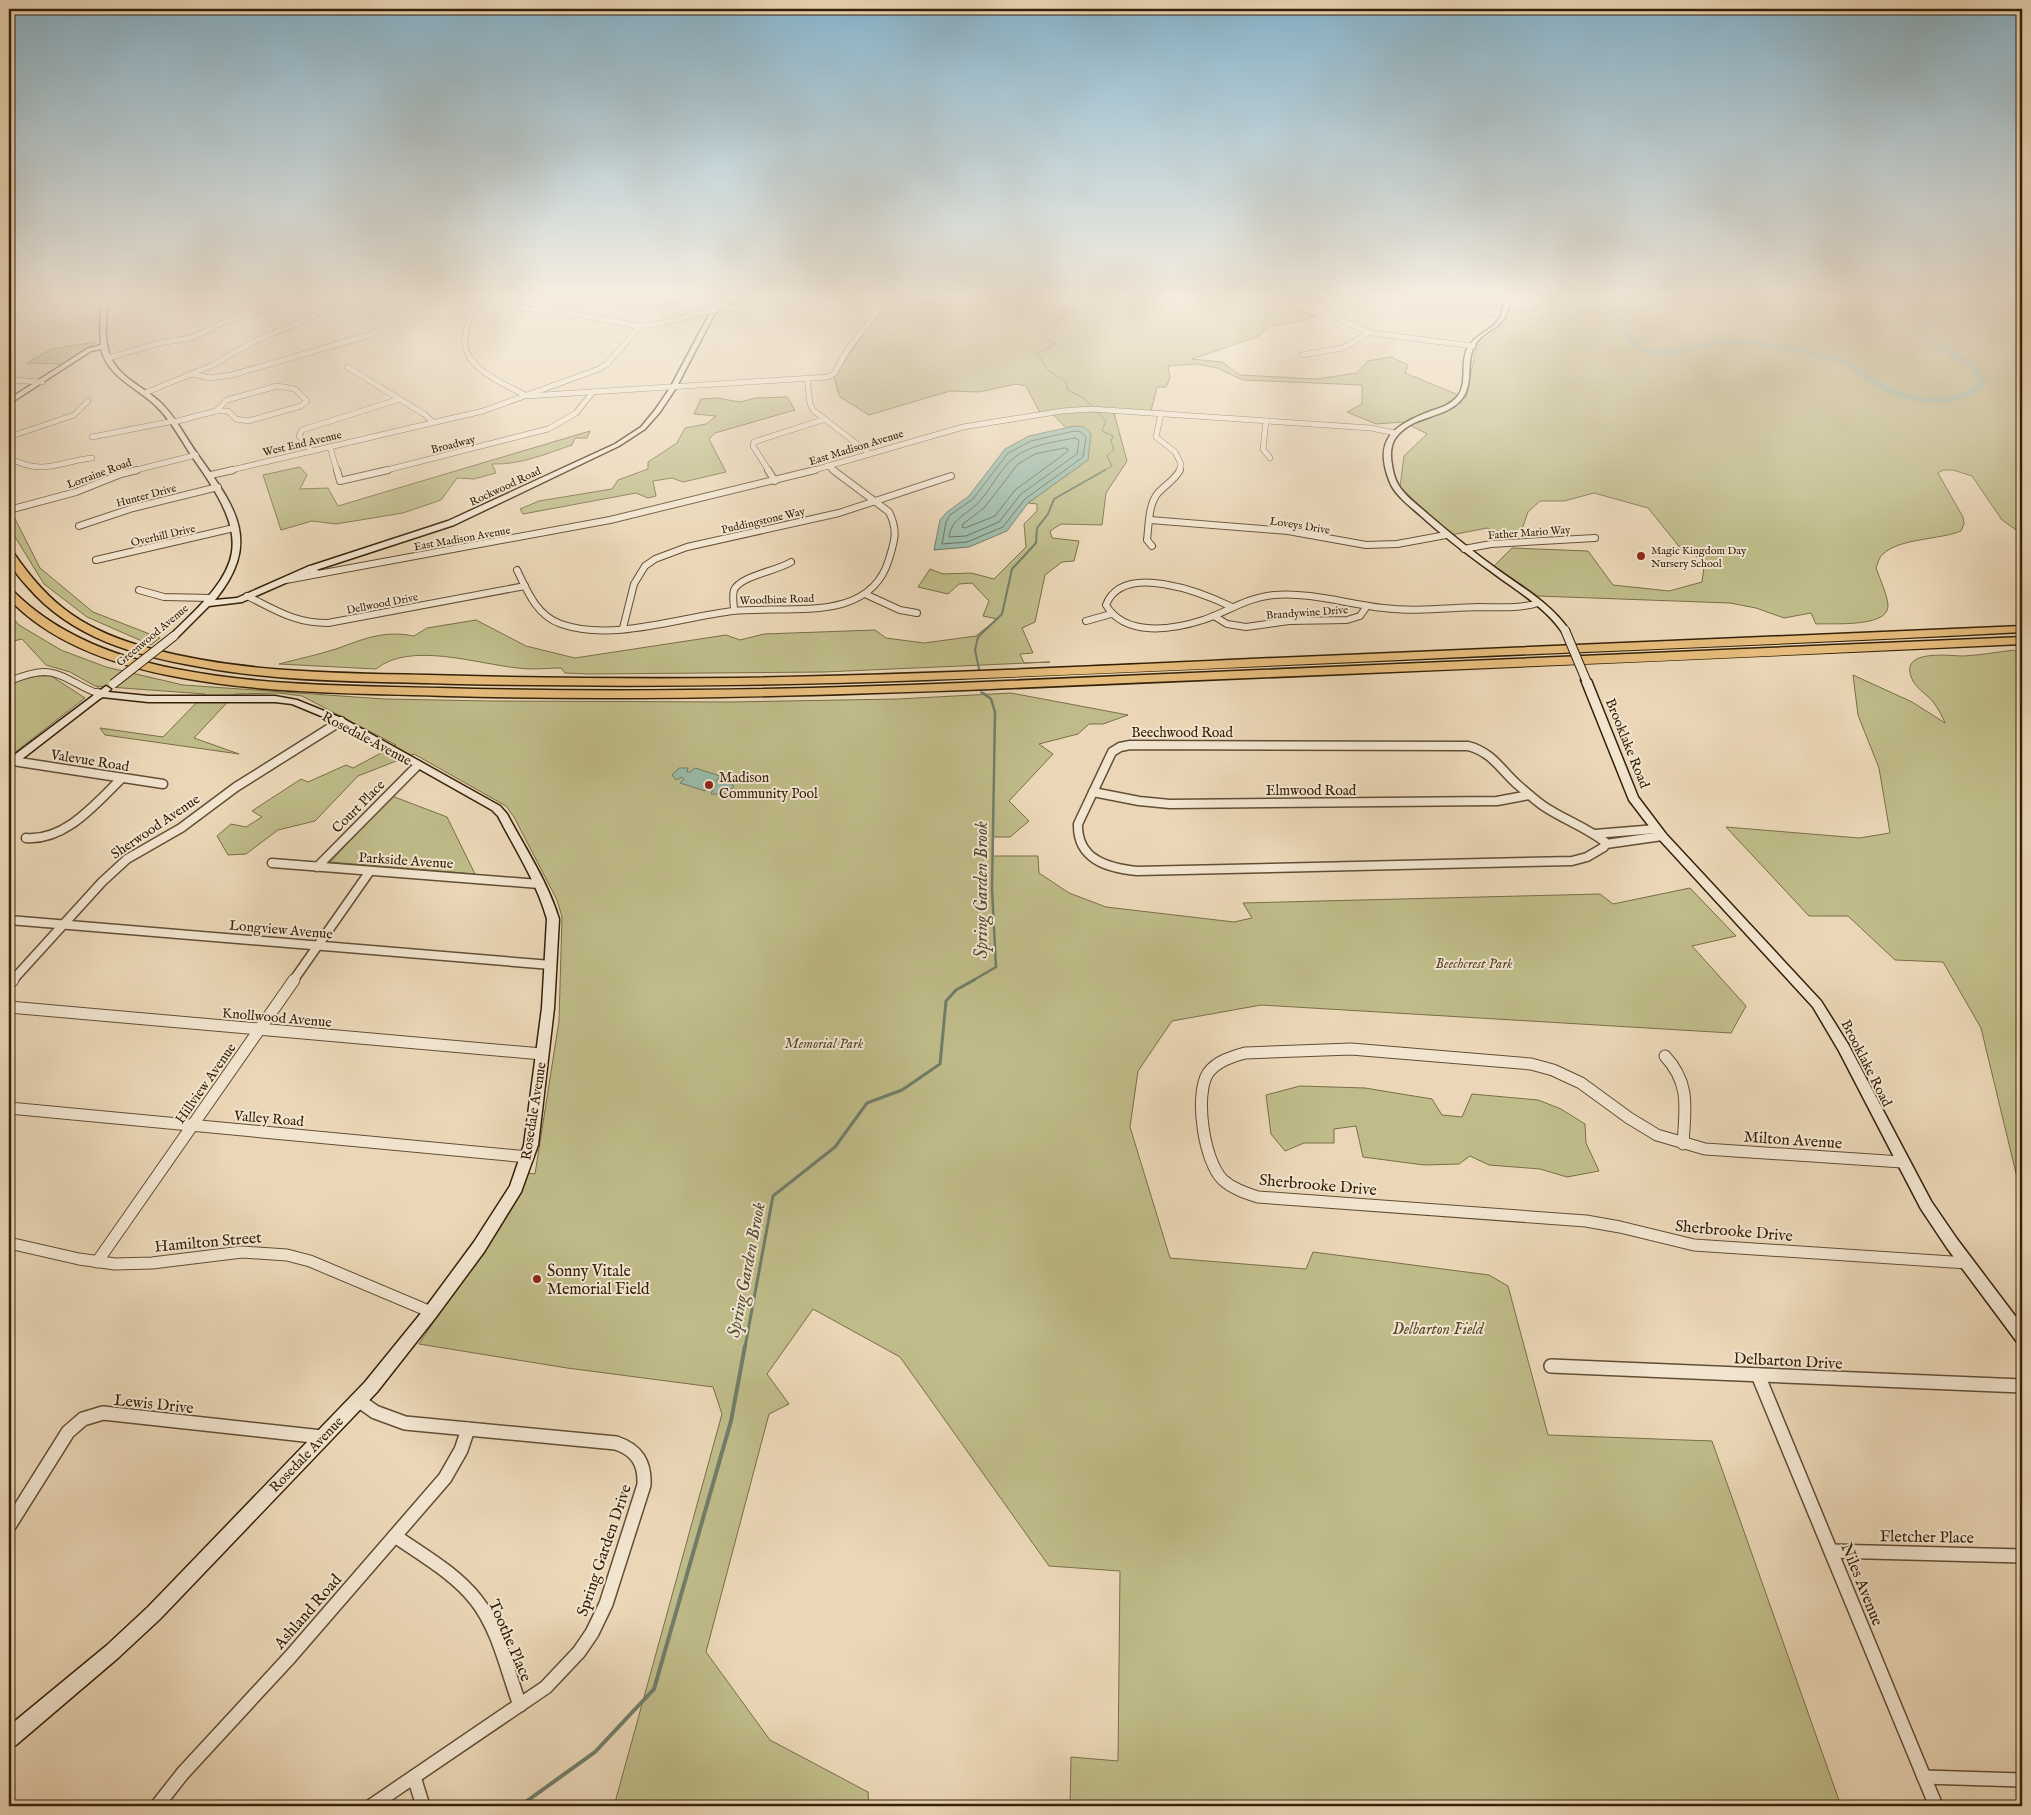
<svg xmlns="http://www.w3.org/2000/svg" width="2031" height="1815" viewBox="0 0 2031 1815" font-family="'IM FELL English',serif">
  <rect width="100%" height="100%" fill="#ebd7b7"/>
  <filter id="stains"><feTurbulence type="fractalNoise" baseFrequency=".004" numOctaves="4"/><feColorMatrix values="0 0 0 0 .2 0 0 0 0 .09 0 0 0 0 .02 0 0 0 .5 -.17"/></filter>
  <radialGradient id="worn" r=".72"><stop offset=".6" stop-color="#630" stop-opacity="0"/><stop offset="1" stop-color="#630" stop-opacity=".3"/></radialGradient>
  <g fill="#bfbc89" stroke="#7a6e48">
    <polygon points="545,296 674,296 678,304 645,310 598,300"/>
    <path d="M889 296H1061V301L1070 305 1067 312 1075 309 1066 299V296H1336L1325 300H1301L1288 307 1316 316 1278 326 1270 325 1259 336 1192 359 1222 362 1240 375 1317 379 1356 373 1368 361 1391 357 1408 365 1405 373 1466 398 1476 348 1506 321 1507 319C1498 299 1478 310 1460 308 1452 307 1449 302 1441 300L1439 311 1411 307 1391 296H1504V311H1527L1544 301 1542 296H2022V534L2002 520 1972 476 1953 470H1943L1938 473 1963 517 1964 524 1961 531C1939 540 1900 538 1883 554 1879 557 1878 563 1876 568 1879 577 1888 596 1888 606 1888 628 1831 623 1816 624L1811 613 1784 618 1756 608 1730 603 1538 596 1494 566 1512 548 1588 551 1613 585 1669 591 1702 582 1705 560 1682 550 1648 508 1594 493 1564 501H1540L1528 512 1522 529 1503 536 1487 528 1451 535 1400 487 1404 456 1427 434 1404 422 1376 424 1347 412 1362 404V385L1243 380 1217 368 1197 364 1168 366 1170 378 1166 387H1157L1151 411 1114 413 1127 461 1106 493 1102 525 1061 524 1050 531 1052 538 1079 541 1074 561 1062 562 1045 575 1035 622 1022 628 1033 653 1020 654 1024 663 1050 662 824 672 589 674 565 673 561 668C547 668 532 670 518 668 477 664 410 641 376 669L279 664C298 659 317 655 336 649 364 639 383 630 414 636L427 628 476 620 526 646 575 658 726 635 740 640 764 634 875 630 886 638 924 643 976 636 997 619 983 616 989 601 972 583 959 584 948 594 918 587 930 569 943 574 971 573 994 579 1026 547 1024 524 1037 511V504L1028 503 1087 460 1075 426 1066 428 1053 414 1040 413 1026 386 1016 384 979 392 950 391 869 415 840 397 834 377Z"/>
    <polygon points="96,342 64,364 27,363 51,349"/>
    <polygon points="787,397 795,410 715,433 709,439 726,472 683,482 672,478 653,481 656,496 648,498 636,493 523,514 520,509 539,501 612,489 618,480 648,469 648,462 677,443 685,428 706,424 716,416 694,414 701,399 717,398 740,402 756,398"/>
    <path d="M590 431 587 438H575L572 445C546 454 520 465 492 464L496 473 474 479 457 478 441 500 403 513 336 524 312 521 281 530 263 475 300 467 307 475 300 489 328 488 338 506Z"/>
    <polygon points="9,507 40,568 93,612 160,638 151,645 87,617 44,584 9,527"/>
    <polygon points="9,613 19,625 61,650 106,667 183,685 384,699 488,701 730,702 898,699 1011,693 1128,715 1103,724 1089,724 1078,734 1039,744 1053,754 1009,801 1029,821 1010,837 993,837 993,856 1038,856 1039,873 1069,893 1106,907 1234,922 1252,918 1243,903 1600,894 1613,904 1690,888 1736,936 1692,946 1746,1006 1731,1033 1261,1005 1172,1021 1138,1071 1130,1127 1170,1258 1306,1269 1313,1252 1489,1275 1508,1286 1548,1435 1712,1441 1841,1806 1070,1806 1071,1757 1118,1761 1120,1571 1049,1566 900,1357 813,1309 767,1374 789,1404 769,1414 706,1652 770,1740 868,1792 869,1806 614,1806 722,1414 713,1387 567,1368 419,1344 522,1189 528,1173 535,1174 559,1021 562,917 557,900 514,817 506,806 414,754 358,776 315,821 278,830 246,854 228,855 217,836 231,824 246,827 262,817 252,811 301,779 308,782 346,765 353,768 396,745 302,696 278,693 235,694 194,738 239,754 105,735 100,728 163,737 205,694 95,686 70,672 46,665 22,639 9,642"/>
    <path d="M2014 650 2022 658V1198L1981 1028 1943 962 1895 960 1848 916H1809L1726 827 1859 838 1890 833 1879 768 1858 715 1853 675 1912 702 1945 723C1943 717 1938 709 1934 703 1928 695 1918 690 1913 681 1896 648 1949 656 1964 656 1981 655 1998 652 2014 650Z"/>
    <polygon points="37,676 51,676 85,698 9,757 9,683"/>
    <polygon points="392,796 447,817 475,874 330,862"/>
    <polygon points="1300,1086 1365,1088 1432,1099 1442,1115 1462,1117 1472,1094 1538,1100 1561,1109 1585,1124 1586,1143 1599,1171 1567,1177 1540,1169 1489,1165 1470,1156 1459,1164 1424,1165 1363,1157 1356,1126 1334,1129 1334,1143 1304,1143 1285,1151 1271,1134 1266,1095"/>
  </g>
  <g fill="#99baa9" stroke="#717d69">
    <polygon points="1075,426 1084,427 1091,434 1088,460 1028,503 1007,531 969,547 934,550 940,520 947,512 969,496 1005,449 1029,436"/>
    <polygon points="679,768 688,768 687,772 690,772 695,768 720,776 716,781 719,782 726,778 734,786 727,794 711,794 714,787 710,787 705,791 680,783 684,779 682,777 676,780 672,775"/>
  </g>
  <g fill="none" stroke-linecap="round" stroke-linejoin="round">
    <g stroke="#676e58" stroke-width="1">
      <polygon points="1075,431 1081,432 1086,437 1083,457 1025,499 1003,527 967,542 942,544 946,522 950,515 973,499 1008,453 1031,441"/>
      <path d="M1075 438 1079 440 1077 454 1021 494 999 522 966 536 949 537C951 519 966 515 978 503 988 493 994 480 1003 469 1020 446 1048 443 1075 438Z"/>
      <polygon points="1065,448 1068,449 1067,452 1015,490 995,516 965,528 962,527 963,524 984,508 1018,464 1035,454"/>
    </g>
    <g stroke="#717d69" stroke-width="1">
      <path d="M1424 296 1450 303 1467 311 1522 323C1531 317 1541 319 1550 313L1572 317 1582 310 1601 307"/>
      <path d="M1070 309 1059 314 1062 319C1054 324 1045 329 1044 338L1055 344 1037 353 1048 370 1066 382 1068 390 1085 399 1106 421 1102 431 1113 436 1111 441 1114 449 1107 456 1112 466 1103 471"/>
    </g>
    <g stroke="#717d69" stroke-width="2">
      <polyline points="979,669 975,650 978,637 1002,614 1012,569 1036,543 1037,528 1048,514 1054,499 1105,470"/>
      <polyline points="981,692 985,695"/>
    </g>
    <polyline stroke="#717d69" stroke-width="2.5" points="972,981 996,967 992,889 995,712 991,699 983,693"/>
    <polyline stroke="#717d69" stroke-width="3" points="745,1347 773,1196 835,1147 867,1103 902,1090 940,1064 946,1001 956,990 974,980"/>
    <polyline stroke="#717d69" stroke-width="4" points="520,1806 595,1752 654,1689 731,1421 745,1346"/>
    <path fill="#99baa9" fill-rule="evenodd" d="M1603 296H1611L1602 301V304C1607 308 1615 312 1619 318 1629 329 1631 343 1646 348 1672 357 1703 341 1729 340 1760 339 1792 346 1822 354 1833 356 1845 359 1854 365 1863 370 1870 377 1879 382 1908 399 1952 406 1979 383L1972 369 1938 350 1916 330C1926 314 1943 310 1960 305V302L1954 296H1961L1968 301 1966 307 1935 319 1924 330 1944 346 1978 366 1987 383C1963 411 1914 405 1884 391 1871 385 1861 375 1849 368 1840 362 1830 360 1820 358 1791 350 1760 344 1730 344 1700 345 1669 362 1640 351 1625 345 1623 330 1613 320 1609 314 1601 310 1596 305L1597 299Z"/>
    <defs>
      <g id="street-far4">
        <polyline points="450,296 484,305 564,312 638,326 663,323 719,308 814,305 887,300"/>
        <polyline points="708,296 719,308"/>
        <polyline points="105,297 122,296"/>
        <path d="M474 303C471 316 463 332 465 345 468 370 508 386 527 396L828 377 834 374 848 349 889 296"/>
        <polyline points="9,311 105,297"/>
        <polyline points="1325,313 1371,333 1473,346"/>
        <polyline points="9,327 22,319 25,309"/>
        <polyline points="1302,355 1343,348 1369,333"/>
        <polyline points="108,358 159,343 191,338 224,322 265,309 379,312 392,317 389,323 369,335 232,375 210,378 192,374"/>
        <polyline points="347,367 424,414 433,422"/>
        <polyline points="807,378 810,404 813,410 870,454"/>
        <polyline points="9,380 42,382"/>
        <polygon points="277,386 295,389 307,401 301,406 248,421 236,419 228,411 216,411 227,400"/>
        <polyline points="145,393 213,365 253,342 323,312"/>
        <polyline points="1161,413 1156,437 1175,452 1181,464 1179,471"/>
        <polyline points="1266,421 1263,449 1270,458"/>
        <polyline points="174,422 216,411"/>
        <polyline points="9,437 74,415 88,401"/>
        <polyline points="92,437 174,421"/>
        <polyline points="330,447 337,471"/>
        <polyline points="312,451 299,436 302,430 400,399"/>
        <path d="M9 458C44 476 57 462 92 458"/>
        <polyline points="828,466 835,471"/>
        <polyline points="132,471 196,455"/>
        <polyline points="227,471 483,411 599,369 607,364 640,326"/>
        <polyline points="383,471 548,429 576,413 593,392"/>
        <polyline points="769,471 753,446 754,442 825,419"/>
        <polyline points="811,471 963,427 1062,411 1091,409 1371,428 1395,433"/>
      </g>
      <g id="street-far3">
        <polyline points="337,470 340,481 388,470"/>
        <polyline points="768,470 775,481"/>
        <polyline points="211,475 233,470"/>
        <polyline points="9,510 76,492 121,474 137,470"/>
        <polyline points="1150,520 1288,531 1366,545 1397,544 1446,535"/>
        <polyline points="79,526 133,508 218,487"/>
        <path d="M1152 546 1147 540C1149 525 1148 505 1158 493 1165 485 1175 480 1180 470"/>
        <polyline points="1464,549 1491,544 1595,538"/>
        <polyline points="96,560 234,528"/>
        <polyline points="310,569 318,574 610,520 815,470"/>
        <path d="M517 570C527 591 537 616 561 624 613 642 681 617 733 611 786 605 870 625 889 559 895 540 898 530 889 512L833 470"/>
        <polyline points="286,580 318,574"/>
        <polyline points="139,590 164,597 211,598"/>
        <polyline points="865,594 900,610 917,613"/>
        <path d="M247 596C276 610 294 623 328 623L525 586"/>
        <path d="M1232 607C1203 593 1123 561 1106 605 1125 637 1172 630 1203 620 1227 612 1248 597 1274 595 1311 592 1347 604 1383 608 1415 612 1446 608 1478 607 1498 607 1519 609 1538 603"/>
        <path d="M734 610C734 604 732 596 734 590 740 576 777 571 791 562"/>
        <polyline points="1214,616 1227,624 1246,627 1289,621 1347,620 1360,616 1367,606"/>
        <polyline points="1086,621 1111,614"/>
        <polyline points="623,628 634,584 645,566 655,559 687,547 839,513 951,476"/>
        <path d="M9 681C20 677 32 672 44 672 64 672 81 689 100 694"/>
      </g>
      <g id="street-far2">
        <polyline points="98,693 100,694"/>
        <path d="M1130 745 1468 746C1492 752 1501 770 1518 785 1526 792 1534 799 1542 805 1562 819 1586 827 1605 842L1604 847 1587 857 1572 861 1137 871C1107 868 1077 859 1078 824L1112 752 1120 747Z"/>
        <polyline points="13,761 163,784"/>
        <polyline points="1093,792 1139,801 1170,804 1497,801 1529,795"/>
        <polyline points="1595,834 1656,829"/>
        <path d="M26 838C66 841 96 803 122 778"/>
        <polyline points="1606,844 1662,836"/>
        <polyline points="272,863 539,884"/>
        <polyline points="317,867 418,765"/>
        <polyline points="9,920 551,965"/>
        <polyline points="12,981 102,882 127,859 181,828 236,787 341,721"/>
        <polyline points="293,981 370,871"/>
      </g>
      <g id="street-far1">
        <polyline points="9,984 13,980"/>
        <polyline points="9,1007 542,1054"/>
        <path d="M1665 1056C1691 1084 1685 1109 1683 1144"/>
        <polyline points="9,1108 528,1157"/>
        <path d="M1902 1162 1705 1149 1657 1135 1629 1118 1581 1083 1553 1070 1531 1064 1351 1049 1245 1053C1231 1057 1217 1061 1208 1073 1194 1095 1204 1162 1223 1180 1233 1189 1246 1193 1258 1197L1586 1221 1620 1227 1694 1245 1967 1263"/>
        <polyline points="9,1243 79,1259 115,1264 152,1263 242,1252 287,1255 310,1261 431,1312"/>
        <polyline points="97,1262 294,980"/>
      </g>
      <g id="street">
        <polyline points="1551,1366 2022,1386"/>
        <polyline points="1758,1375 1936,1806"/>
        <path d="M358 1400 375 1412 405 1423 616 1443C637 1450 645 1463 644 1485L606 1604 592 1633 579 1652 546 1687 371 1806"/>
        <polyline points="9,1526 68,1432 83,1419 103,1413 322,1437"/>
        <path d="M395 1536C422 1555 455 1573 476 1600 499 1629 507 1671 520 1705"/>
        <polyline points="1831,1551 2022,1556"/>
        <polyline points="414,1777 423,1806"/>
        <polyline points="1924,1777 2022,1780"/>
        <polyline points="157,1806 183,1773 290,1657 445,1478 461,1450 468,1429"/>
      </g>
      <g id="secondary">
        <path d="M102 296H108C107 317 102 341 112 360 122 379 145 388 160 402 176 417 185 437 198 455 236 508 262 542 215 600L237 598 307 567 448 521 615 444 641 427 655 410 670 388 711 311C722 303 735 295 749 296L727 305 715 313 676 388 660 412 645 429 619 446 454 525 313 571 242 602 209 606 177 638 174 639 170 636 171 634C243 567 254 543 193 458 181 440 171 420 155 405 136 387 108 377 101 349L91 351 9 404V399L87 349 101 345 100 328Z"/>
        <path d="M1505 296H1511C1505 336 1485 324 1473 349 1466 365 1474 385 1461 400 1450 413 1429 416 1414 423 1395 433 1388 444 1392 465 1393 472 1395 480 1399 486 1407 498 1419 506 1429 515 1452 535 1476 554 1501 572 1525 589 1552 605 1569 630L1565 633 1562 632C1545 607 1517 591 1493 573 1468 555 1444 537 1421 516 1410 506 1394 495 1389 480 1373 438 1395 425 1431 411 1440 408 1450 405 1457 397 1468 384 1460 364 1467 349 1475 334 1492 331 1500 318 1503 311 1504 303 1505 296Z"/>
        <polygon points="1586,677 1591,680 1638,797 1666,834 1821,1001 1848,1044 1931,1201 1957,1239 2022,1325 2022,1344 2017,1342 1947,1248 1921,1209 1839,1051 1813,1007 1658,838 1629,800 1581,680"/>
        <path d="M106 686 111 689 108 692 148 696H275L297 700 344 719 500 806 507 814C525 848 548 882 559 919L554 1008 538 1145 521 1192 484 1252 436 1317 377 1392 160 1619 118 1658 16 1745 9 1747V1726L106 1646 148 1607 365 1382 426 1307 474 1242 510 1186 524 1145 542 1008 547 919C537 883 515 849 498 816L492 810 338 723 292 704 275 702H148L102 697 13 766 9 767V759Z"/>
      </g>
      <g id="highway">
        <path d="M9 551 13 552C50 607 87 632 152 649 242 673 336 673 428 675 531 678 634 679 737 678 908 675 1079 667 1251 659 1508 648 1765 637 2022 626V632C1836 642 1650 649 1463 657 1284 665 1105 674 925 680 770 686 615 687 459 684 373 681 286 683 201 667 136 656 71 638 27 586 17 575 9 566 9 551Z"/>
        <path d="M9 590 13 591C57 635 115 657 176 669 262 686 352 686 440 688 614 693 787 690 961 683 1315 668 1668 652 2022 637V644C1678 661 1334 674 990 689 809 696 629 701 448 696 360 693 270 694 183 678 120 667 54 646 9 599Z"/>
      </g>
    </defs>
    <use href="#street-far4" stroke="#624e34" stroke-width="6"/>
    <use href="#street-far3" stroke="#624e34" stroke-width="8"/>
    <use href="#street-far2" stroke="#624e34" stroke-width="11"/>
    <use href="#street-far1" stroke="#624e34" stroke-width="13"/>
    <use href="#street" stroke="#624e34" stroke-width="16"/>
    <use href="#secondary" stroke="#352108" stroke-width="3"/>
    <use href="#highway" stroke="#352108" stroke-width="3"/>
    <use href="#street-far4" stroke="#f2e5d0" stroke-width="5"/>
    <use href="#street-far3" stroke="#f2e5d0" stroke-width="6"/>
    <use href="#street-far2" stroke="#f2e5d0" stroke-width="8"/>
    <use href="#street-far1" stroke="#f2e5d0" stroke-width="11"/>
    <use href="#street" stroke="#f2e5d0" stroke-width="13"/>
    <use href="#secondary" fill="#f2e5d0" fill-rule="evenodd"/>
    <use href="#highway" fill="#e6bc7c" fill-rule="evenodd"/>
    <defs>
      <g id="secondary-bridge">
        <polyline points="1565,630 1586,680"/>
        <polyline points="113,684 174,636"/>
      </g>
    </defs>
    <use href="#secondary-bridge" stroke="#352108" stroke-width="10" stroke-linecap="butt"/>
    <use href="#secondary-bridge" stroke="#f2e5d0" stroke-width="8"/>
  </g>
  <linearGradient id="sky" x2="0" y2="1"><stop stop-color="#88b6cf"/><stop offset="0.54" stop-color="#f6eddf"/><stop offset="1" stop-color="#f6eddf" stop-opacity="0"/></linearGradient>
  <rect width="2031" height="550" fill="url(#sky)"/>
  <g fill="#8f2418" stroke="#f2e5d0" stroke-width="2">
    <circle cx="1641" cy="556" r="5"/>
    <circle cx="709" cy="785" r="5"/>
    <circle cx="537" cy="1279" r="5"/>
  </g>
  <g text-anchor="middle" stroke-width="4" stroke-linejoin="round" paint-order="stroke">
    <g font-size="11" fill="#352108" stroke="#f2e5d0">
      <text transform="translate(302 443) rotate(-13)" y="4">West End Avenue</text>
      <text transform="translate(453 444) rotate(-14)" y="4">Broadway</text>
      <text transform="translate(856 447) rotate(-17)" y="4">East Madison Avenue</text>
      <text transform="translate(99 473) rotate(-20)" y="4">Lorraine Road</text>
      <text transform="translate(505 486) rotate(-25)" y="4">Rockwood Road</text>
      <text transform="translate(146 495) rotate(-15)" y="4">Hunter Drive</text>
      <text transform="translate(763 520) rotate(-13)" y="4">Puddingstone Way</text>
      <text transform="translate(1300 525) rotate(9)" y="4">Loveys Drive</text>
      <text transform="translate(1529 532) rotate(-4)" y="4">Father Mario Way</text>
      <text transform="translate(163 535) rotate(-13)" y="4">Overhill Drive</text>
      <text transform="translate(462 538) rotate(-10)" y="4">East Madison Avenue</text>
      <text transform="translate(777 599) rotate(-2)" y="4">Woodbine Road</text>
      <text transform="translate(382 603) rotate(-11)" y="4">Dellwood Drive</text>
      <text transform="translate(1307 612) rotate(-4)" y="4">Brandywine Drive</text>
      <text transform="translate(152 635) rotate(-40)" y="4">Greenwood Avenue</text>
    </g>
    <g font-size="11" fill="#352108" stroke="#f2e5d0" text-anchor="start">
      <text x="1651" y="554">Magic Kingdom Day<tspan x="1651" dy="13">Nursery School</tspan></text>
    </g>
    <g font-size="14" fill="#352108" stroke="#f2e5d0">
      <text x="1182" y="737">Beechwood Road</text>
      <text transform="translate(367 738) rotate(28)" y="5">Rosedale Avenue</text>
      <text transform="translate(1628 743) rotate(68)" y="5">Brooklake Road</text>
      <text transform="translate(90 760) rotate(9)" y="5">Valevue Road</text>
      <text x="1311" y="795">Elmwood Road</text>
      <text transform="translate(358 806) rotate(-45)" y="5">Court Place</text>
      <text transform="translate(155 826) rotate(-34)" y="5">Sherwood Avenue</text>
      <text transform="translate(406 860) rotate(4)" y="5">Parkside Avenue</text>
      <text transform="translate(281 929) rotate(5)" y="5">Longview Avenue</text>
      <text transform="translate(277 1017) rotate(5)" y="5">Knollwood Avenue</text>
      <text transform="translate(1867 1063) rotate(63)" y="5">Brooklake Road</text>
      <text transform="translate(205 1083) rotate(-55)" y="5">Hillview Avenue</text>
      <text transform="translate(533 1111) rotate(-81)" y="5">Rosedale Avenue</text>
      <text transform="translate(269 1118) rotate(5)" y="5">Valley Road</text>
      <text transform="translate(306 1454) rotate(-46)" y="5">Rosedale Avenue</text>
    </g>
    <g font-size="14" fill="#352108" stroke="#f2e5d0" text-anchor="start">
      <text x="719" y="782">Madison<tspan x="719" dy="16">Community Pool</tspan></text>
    </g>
    <g font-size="14" font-style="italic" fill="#584828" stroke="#f2e5d0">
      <text x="1474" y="968">Beechcrest Park</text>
      <text x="824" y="1048">Memorial Park</text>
    </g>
    <g font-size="16" fill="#352108" stroke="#f2e5d0">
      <text transform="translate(1793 1139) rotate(4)" y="6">Milton Avenue</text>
      <text transform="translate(1318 1184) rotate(5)" y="6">Sherbrooke Drive</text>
      <text transform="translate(1734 1230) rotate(5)" y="6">Sherbrooke Drive</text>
      <text transform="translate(208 1241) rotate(-5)" y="6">Hamilton Street</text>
      <text transform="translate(1788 1360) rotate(3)" y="6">Delbarton Drive</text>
      <text transform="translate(154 1403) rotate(6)" y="6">Lewis Drive</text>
      <text transform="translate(1927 1536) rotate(1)" y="6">Fletcher Place</text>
      <text transform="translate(603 1550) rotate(-71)" y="6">Spring Garden Drive</text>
      <text transform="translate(1863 1584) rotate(68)" y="6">Niles Avenue</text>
      <text transform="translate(307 1611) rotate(-49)" y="6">Ashland Road</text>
      <text transform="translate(511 1640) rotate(67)" y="6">Toothe Place</text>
    </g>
    <g font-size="16" fill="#352108" stroke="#f2e5d0" text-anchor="start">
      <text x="547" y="1276">Sonny Vitale<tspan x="547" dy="18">Memorial Field</tspan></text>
    </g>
    <g font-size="16" font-style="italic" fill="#584828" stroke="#f2e5d0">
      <text x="1438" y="1334">Delbarton Field</text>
    </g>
    <g font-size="18" font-style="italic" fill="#534f38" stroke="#f2e5d0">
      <text transform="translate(981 890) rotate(-90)" y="6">Spring Garden Brook</text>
      <text transform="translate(746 1270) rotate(-79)" y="6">Spring Garden Brook</text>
    </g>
  </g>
  <rect width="2031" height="1815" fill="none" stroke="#ebd7b7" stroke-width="30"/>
  <rect x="10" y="10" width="2011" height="1795" fill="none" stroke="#352108" stroke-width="2.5"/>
  <rect x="15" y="15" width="2001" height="1785" fill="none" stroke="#352108"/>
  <rect width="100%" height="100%" filter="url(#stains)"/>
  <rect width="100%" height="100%" fill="url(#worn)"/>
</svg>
